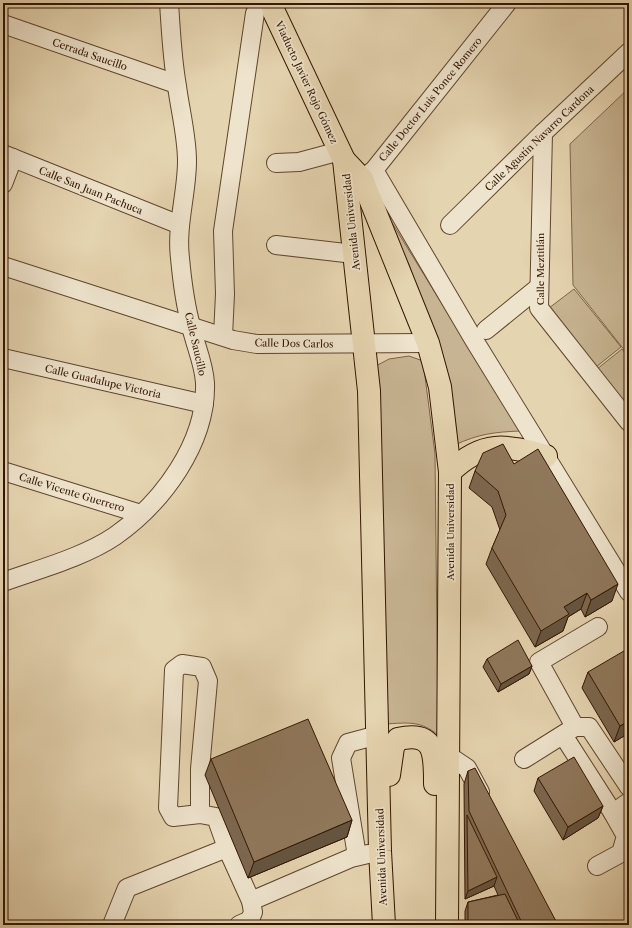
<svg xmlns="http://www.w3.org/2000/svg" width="632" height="928" viewBox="0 0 632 928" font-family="'Libre Caslon Text',serif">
  <rect width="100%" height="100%" fill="#e5d4b0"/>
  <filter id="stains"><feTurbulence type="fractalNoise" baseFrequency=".005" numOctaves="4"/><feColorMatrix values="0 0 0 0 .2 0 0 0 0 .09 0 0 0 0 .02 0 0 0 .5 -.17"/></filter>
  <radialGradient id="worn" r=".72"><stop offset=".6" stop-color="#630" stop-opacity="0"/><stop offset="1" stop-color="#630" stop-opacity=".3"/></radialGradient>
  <g fill="#c7b492" stroke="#7d6449">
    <polygon points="629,88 629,356 573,285 570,144"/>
    <path d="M391 221 520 431C495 432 478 434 455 445L425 313 410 267 389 222Z"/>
    <polygon points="574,289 621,347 596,367 549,308"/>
    <polygon points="622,349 629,358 629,409 597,369"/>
    <path d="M409 356 423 361 435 454 438 735C420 720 407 723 385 724L374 367 389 359Z"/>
  </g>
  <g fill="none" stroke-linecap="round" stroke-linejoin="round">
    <defs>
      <g id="minor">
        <polyline points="3,24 176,84"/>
        <polyline points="543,133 539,308 629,422"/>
        <polyline points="3,154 180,225"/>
        <polyline points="276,163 299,162 340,151"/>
        <polyline points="374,170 474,340 629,592"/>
        <polyline points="365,177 374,170 507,3"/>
        <polyline points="3,184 13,158"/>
        <polyline points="450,225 543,133 629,52"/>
        <polyline points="276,245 354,254"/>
        <polyline points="3,266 233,340 257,344 428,343"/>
        <polyline points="486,330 539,287"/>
        <polyline points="223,336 225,294 223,231 255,13"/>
        <polyline points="3,358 204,404"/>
        <polyline points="3,471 141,514"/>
        <path d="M3 582C39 569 84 557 115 536 162 503 207 443 205 383 204 363 195 345 191 326 185 304 182 280 180 258 176 226 187 193 187 161 187 136 180 110 177 86 172 58 171 31 169 3"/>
        <polyline points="575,727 539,662 598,627"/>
        <polyline points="563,735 613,813"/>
        <polyline points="449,756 467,768 480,792"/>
        <polyline points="524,759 575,727 589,727 629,787"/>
        <polyline points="200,814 200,769 208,681 202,667 182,664 174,670 168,808 173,817 200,814 216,817 227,848 251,901 253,912 250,920 239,925"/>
        <polyline points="357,856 341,758 348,743 378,735"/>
        <polyline points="597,866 621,853 626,836 613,813 629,802"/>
        <polyline points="251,901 351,858 368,854"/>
        <polyline points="112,925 127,888 227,848"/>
      </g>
      <g id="major">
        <polyline points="272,3 274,12 344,160 362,179 428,343 440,387 450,472 447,925"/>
        <polyline points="344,160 369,391 380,851 384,925"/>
        <path d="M450 472C483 440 505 445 546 456"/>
        <path d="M389 775 393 747 398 739C436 730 435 755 435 784"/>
      </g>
    </defs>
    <use href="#minor" stroke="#60452c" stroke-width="20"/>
    <use href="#major" stroke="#331500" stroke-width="24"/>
    <use href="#minor" stroke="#eee3cc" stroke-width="18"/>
    <use href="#major" stroke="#e5d4b0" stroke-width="22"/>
  </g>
  <g fill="#7c674f" stroke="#331500">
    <polygon points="514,464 612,601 585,617 581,609 568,617 563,631 535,647 486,564 492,548 500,530 492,507 469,488 475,471"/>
    <polygon points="487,659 532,666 529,674 498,692 483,667"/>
    <polygon points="588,672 629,733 614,742 582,688"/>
    <polygon points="211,759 352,820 347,837 248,878 205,775"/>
    <polygon points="468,771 558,925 465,925 465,911 468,902 498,895 494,886 465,899 464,784"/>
    <polygon points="538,778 603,806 598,818 563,840 534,791"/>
  </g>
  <g fill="#655440" stroke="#331500">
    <polygon points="618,584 612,601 585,617 591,600"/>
    <polygon points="587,593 581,609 568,617 563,631 535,647 541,631 564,607"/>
    <polygon points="532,666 529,674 498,692 501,684"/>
    <polygon points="629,721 629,733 614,742 620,726"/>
    <polygon points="603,806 598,818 563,840 568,827"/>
    <polygon points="352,820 347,837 248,878 254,862"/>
    <polygon points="497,877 494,886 465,899 468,891"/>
  </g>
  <g fill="#90785c" stroke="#331500">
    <polygon points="503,444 514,464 538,449 618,584 591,600 587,593 564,607 569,614 541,631 492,548 506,515 498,491 475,471 483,453"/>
    <polygon points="518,640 532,666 501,684 487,659"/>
    <polygon points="629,648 629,721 620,726 588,672"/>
    <polygon points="308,719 352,820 254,862 211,759"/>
    <polygon points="574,757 603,806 568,827 538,778"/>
    <polygon points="475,768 558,925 523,925 469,811 468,771"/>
    <polygon points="467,815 497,877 468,891"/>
    <polygon points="505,894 520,925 468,925 468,902"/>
  </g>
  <g text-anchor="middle" stroke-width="3.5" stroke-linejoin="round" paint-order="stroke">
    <g font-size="10" fill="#331500" stroke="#eee3cc">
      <text transform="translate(90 54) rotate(19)" y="4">Cerrada Saucillo</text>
      <text transform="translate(307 82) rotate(65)" y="4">Viaducto Javier Rojo Gómez</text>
      <text transform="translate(430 99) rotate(-51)" y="4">Calle Doctor Luis Ponce Romero</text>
      <text transform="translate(539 138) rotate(-44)" y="4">Calle Agustín Navarro Cardona</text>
      <text transform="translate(91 190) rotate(22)" y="4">Calle San Juan Pachuca</text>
      <text transform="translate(351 222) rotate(-96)" y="4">Avenida Universidad</text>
      <text transform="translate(540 269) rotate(-90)" y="4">Calle Meztitlán</text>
      <text transform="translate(294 343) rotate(1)" y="4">Calle Dos Carlos</text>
      <text transform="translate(196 344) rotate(77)" y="4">Calle Saucillo</text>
      <text transform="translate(103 381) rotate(13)" y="4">Calle Guadalupe Victoria</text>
      <text transform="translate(72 492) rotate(17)" y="4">Calle Vicente Guerrero</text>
      <text transform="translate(450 532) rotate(-90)" y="4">Avenida Universidad</text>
      <text transform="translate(381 857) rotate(-92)" y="4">Avenida Universidad</text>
    </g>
  </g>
  <rect width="632" height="928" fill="none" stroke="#e5d4b0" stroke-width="16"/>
  <rect x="4" y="4" width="624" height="920" fill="none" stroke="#331500" stroke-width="2"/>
  <rect x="8" y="8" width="616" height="912" fill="none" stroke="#331500"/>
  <rect width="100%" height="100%" filter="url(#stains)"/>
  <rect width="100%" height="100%" fill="url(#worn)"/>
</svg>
